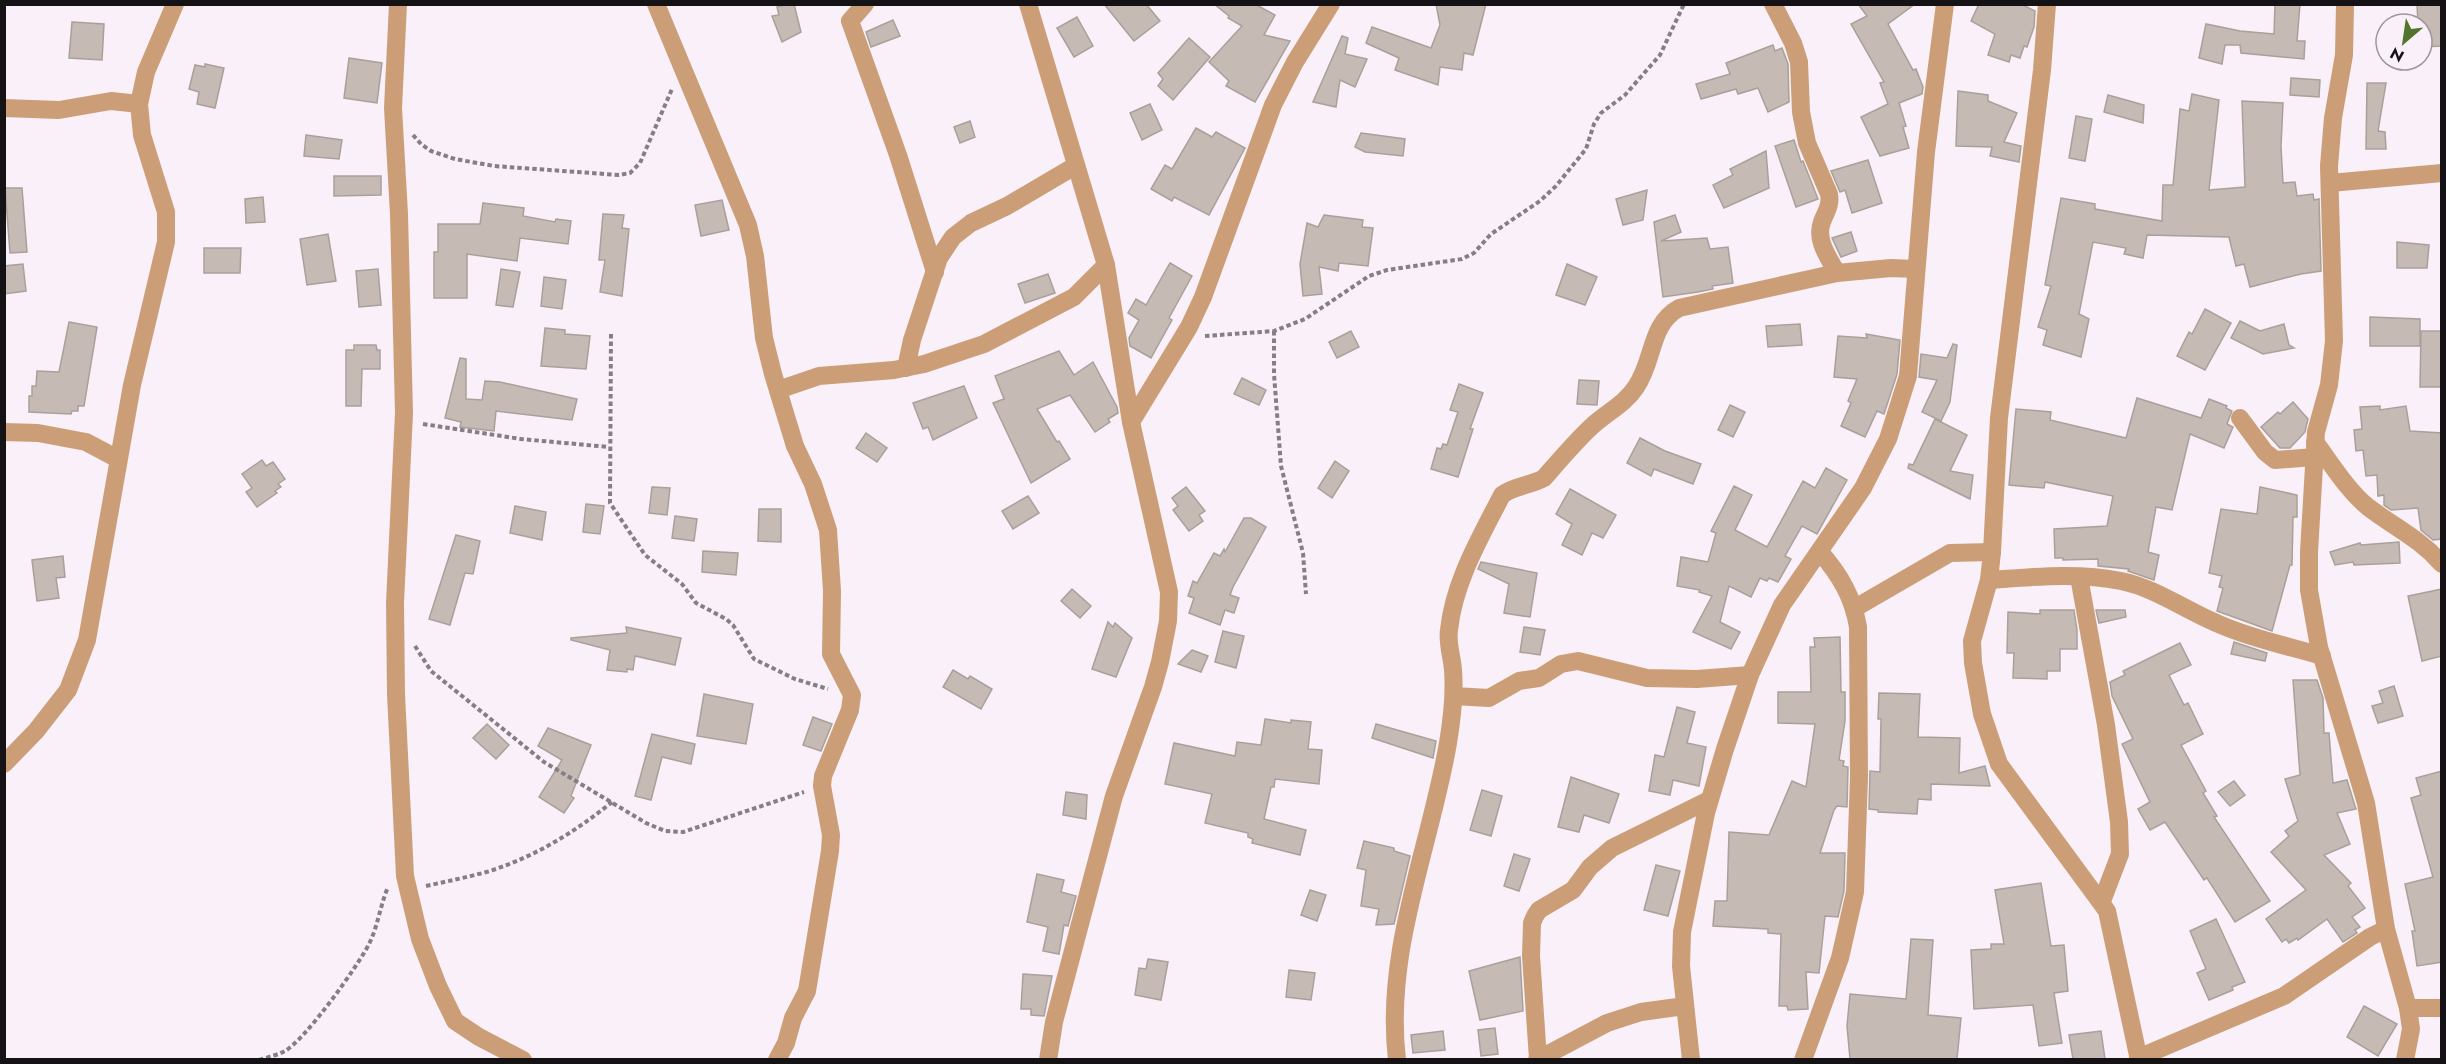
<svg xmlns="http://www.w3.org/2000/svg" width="2446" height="1064" viewBox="0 0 2446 1064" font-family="Jost,sans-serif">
  <rect width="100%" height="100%" fill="#f9f0f9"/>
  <g fill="#c5bab4" stroke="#aaa09a" stroke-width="1.5">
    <polygon points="788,4 794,4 801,32 782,42 772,16 779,15 777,7"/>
    <polygon points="1104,4 1146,4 1160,21 1134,41"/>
    <polygon points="1214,4 1255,4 1275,15 1264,35 1290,41 1255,102 1226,86 1229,81 1209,62 1242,26 1228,18 1229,16"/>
    <polygon points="1436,4 1486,4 1473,55 1464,53 1462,70 1440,67 1438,85 1395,70 1399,58 1366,43 1372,27 1431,48 1440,25"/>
    <polygon points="1858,4 1915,4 1888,24 1913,70 1916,69 1923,87 1922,94 1899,103 1906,126 1903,127 1909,148 1880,156 1861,117 1888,104 1880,83 1884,82 1851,24 1867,16"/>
    <polygon points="1979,4 2021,4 2035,11 2034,27 2027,47 2024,46 2020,58 2011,55 2009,62 1988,55 1995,34 1971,21"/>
    <polygon points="2275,4 2300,4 2297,41 2305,41 2304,59 2241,53 2240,45 2225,45 2222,64 2199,58 2206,24 2240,31 2274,34"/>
    <polygon points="2417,4 2442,4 2442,46 2422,47 2422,24 2418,24"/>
    <polygon points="1077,17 1093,46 1074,57 1057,28"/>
    <polygon points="893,20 900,36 871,47 866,32"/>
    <polygon points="72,22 104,24 102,60 69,58"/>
    <polygon points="1342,36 1348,38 1345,54 1367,59 1355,87 1340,80 1336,107 1313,102"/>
    <polygon points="1189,38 1210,57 1173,100 1158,86 1163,79 1158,73"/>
    <polygon points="1773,45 1775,51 1782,48 1788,64 1789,102 1768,112 1758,88 1738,94 1736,89 1701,99 1696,84 1730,74 1726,63"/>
    <polygon points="349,58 382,63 377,103 344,98"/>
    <polygon points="205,64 224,68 215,108 197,104 199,92 189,89 195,65 205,67"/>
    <polygon points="2291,78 2320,80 2319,97 2290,95"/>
    <polygon points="2367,83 2386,83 2378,131 2385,132 2386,149 2366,149"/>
    <polygon points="1958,91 1988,95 1988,101 2017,113 2004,142 2021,146 2019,162 1990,156 1992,147 1956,146"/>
    <polygon points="2192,94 2219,100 2209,190 2245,187 2242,101 2283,103 2281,147 2283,183 2295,182 2297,196 2313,194 2314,200 2319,199 2321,271 2301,274 2250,287 2244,264 2236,266 2229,237 2147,235 2143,258 2124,254 2126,248 2093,242 2079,314 2089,319 2081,357 2043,345 2047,330 2038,327 2051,286 2045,285 2061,198 2095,204 2095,209 2162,221 2163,185 2173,185 2180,109 2189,111"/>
    <polygon points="2108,95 2144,105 2143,123 2104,112"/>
    <polygon points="1150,104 1162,130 1142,140 1130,113"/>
    <polygon points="2076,116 2092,119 2085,161 2069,158"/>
    <polygon points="970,121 975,137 960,143 954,127"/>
    <polygon points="1196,128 1212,137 1216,132 1245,148 1209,215 1174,197 1172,201 1151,189 1165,165 1172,169"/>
    <polygon points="1361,133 1405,139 1403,156 1365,152 1355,147"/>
    <polygon points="306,135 342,140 339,159 304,156"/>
    <polygon points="1794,140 1801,162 1803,161 1818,199 1796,207 1775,146"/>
    <polygon points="1766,151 1769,188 1724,208 1713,185 1733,175 1730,169"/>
    <polygon points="1868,160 1882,203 1852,213 1845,190 1840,192 1831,171"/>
    <polygon points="334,176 381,176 381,195 334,196"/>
    <polygon points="5,188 22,188 27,252 10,253"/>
    <polygon points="1647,190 1643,220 1623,225 1616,199"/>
    <polygon points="263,197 265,222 246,223 245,199"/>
    <polygon points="722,200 729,230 701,236 695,205"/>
    <polygon points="483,203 524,208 523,216 555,222 556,219 571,221 568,244 520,238 517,261 467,254 467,298 434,298 434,252 438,252 438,224 480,224"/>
    <polygon points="603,214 624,215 622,228 629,229 622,296 600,292 605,260 599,260"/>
    <polygon points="1324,215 1363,220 1362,227 1373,228 1368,266 1339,263 1338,271 1319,267 1322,294 1303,296 1300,264 1307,223 1318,227"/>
    <polygon points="1675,215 1681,232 1661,241 1707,238 1710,249 1728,247 1733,283 1712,286 1713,289 1698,292 1663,297 1654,222"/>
    <polygon points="1851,232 1857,251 1841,257 1832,238"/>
    <polygon points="328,234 336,281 307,285 300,239"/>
    <polygon points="2397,242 2429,245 2427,268 2397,268"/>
    <polygon points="204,248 241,248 240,273 204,273"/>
    <polygon points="1170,263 1192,276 1169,318 1172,320 1151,358 1130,346 1129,338 1139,320 1128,313 1136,299 1146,305"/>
    <polygon points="23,264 26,291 4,294 4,266"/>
    <polygon points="1567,264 1597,277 1585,305 1556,295"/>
    <polygon points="378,269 381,305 359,307 356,271"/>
    <polygon points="501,269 520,272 513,307 496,305"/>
    <polygon points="1048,274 1055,293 1025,303 1018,284"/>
    <polygon points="544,277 566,280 562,309 541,306"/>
    <polygon points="2205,309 2231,323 2205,370 2177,356 2189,332 2192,334"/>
    <polygon points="2370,317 2420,319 2420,346 2370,346"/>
    <polygon points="2240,321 2260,331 2284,324 2289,345 2294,348 2263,354 2231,338"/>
    <polygon points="69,322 97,327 84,406 78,406 78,411 72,411 71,414 29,412 29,396 32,396 32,386 36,386 37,371 59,372"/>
    <polygon points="1800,324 1802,345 1768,347 1766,326"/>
    <polygon points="545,328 565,330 565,334 590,336 586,369 541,366"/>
    <polygon points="1351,331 1359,347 1337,358 1329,342"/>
    <polygon points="2421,331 2442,331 2442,387 2420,387"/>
    <polygon points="1866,334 1900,340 1897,374 1884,414 1877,411 1865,437 1841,426 1851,403 1848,401 1857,379 1834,377 1838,336 1867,338"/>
    <polygon points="1953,344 1957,345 1950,402 1941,421 1922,412 1937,380 1919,377 1921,354 1947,358"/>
    <polygon points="354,345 376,345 377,350 380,350 380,369 362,369 361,406 346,406 346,350 354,350"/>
    <polygon points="1059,351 1074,375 1093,362 1117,407 1118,413 1108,419 1110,422 1095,432 1070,395 1037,409 1057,442 1059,441 1070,459 1031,483 993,403 1004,399 995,376"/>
    <polygon points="460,358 466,359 466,399 482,400 485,381 500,382 577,399 572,420 496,411 494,431 460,427 461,422 445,418"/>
    <polygon points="1242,378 1266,390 1259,405 1234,394"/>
    <polygon points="1579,380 1599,381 1597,405 1577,404"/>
    <polygon points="1459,384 1483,393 1470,429 1473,429 1458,477 1431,469 1437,448 1441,449 1443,444 1447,445 1458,412 1450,410"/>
    <polygon points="964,386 977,418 933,440 928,427 923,429 913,403"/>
    <polygon points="2137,398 2201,418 2209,399 2227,406 2226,408 2232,411 2227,424 2233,427 2224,448 2190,434 2172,510 2156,507 2148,552 2159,555 2154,580 2128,571 2129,569 2098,566 2098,559 2063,560 2063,558 2055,558 2054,529 2107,526 2113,496 2045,482 2044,488 2009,485 2016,409 2051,412 2050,420 2126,438"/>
    <polygon points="2293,402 2308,419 2305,432 2290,448 2280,448 2261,427 2278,412 2280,414"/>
    <polygon points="1730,405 1745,412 1733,437 1718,430"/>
    <polygon points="2380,406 2380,410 2406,406 2410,431 2442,433 2442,539 2433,540 2421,530 2418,508 2391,510 2384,505 2384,495 2378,496 2377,475 2366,476 2363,450 2356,451 2354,430 2362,429 2360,407"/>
    <polygon points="1935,419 1967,435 1950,471 1973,475 1970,499 1908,468 1909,464 1913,465"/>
    <polygon points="866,433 887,448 877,462 856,448"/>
    <polygon points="1640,438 1665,451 1701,464 1693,484 1654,469 1651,476 1627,463"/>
    <polygon points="262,460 266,466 273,462 285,479 278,484 281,487 275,491 277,493 257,507 246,492 252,488 242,474"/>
    <polygon points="1335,461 1349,471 1332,498 1318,488"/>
    <polygon points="1826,468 1847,480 1817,534 1802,526 1785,556 1791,559 1778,582 1769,578 1767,581 1760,578 1751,597 1729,586 1720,622 1740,632 1731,649 1693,632 1712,596 1699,592 1700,590 1677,586 1681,557 1708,562 1716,533 1711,531 1734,486 1752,495 1735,530 1767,547 1803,481 1815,488"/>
    <polygon points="652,487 670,488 667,515 649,513"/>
    <polygon points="1186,487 1205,511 1199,515 1203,521 1189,531 1173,510 1178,506 1172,498"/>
    <polygon points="2260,487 2297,495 2297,517 2293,517 2292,565 2290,565 2272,631 2217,611 2223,588 2219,587 2222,576 2209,573 2221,509 2257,514"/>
    <polygon points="1570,489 1616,515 1603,538 1592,533 1582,555 1562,545 1572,524 1556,514"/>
    <polygon points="1028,496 1039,513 1013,529 1002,511"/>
    <polygon points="586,504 604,506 600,534 583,532"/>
    <polygon points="515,506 546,512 542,540 510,533"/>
    <polygon points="759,509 781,509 781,542 758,541"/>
    <polygon points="675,516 697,519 694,541 672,538"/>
    <polygon points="1244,518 1251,518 1266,527 1233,587 1230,595 1239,598 1234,613 1225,610 1220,625 1189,613 1194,598 1188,596 1193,581 1197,583 1214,553 1220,556 1224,549 1225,552"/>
    <polygon points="456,535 480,541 473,574 465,573 450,625 429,619"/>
    <polygon points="2399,542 2400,563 2354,565 2353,562 2335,565 2330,552 2360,543 2361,545"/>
    <polygon points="703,551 738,553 736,575 702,572"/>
    <polygon points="63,556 65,577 56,578 59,598 37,601 32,560"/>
    <polygon points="1481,562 1537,573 1530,617 1504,613 1509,584 1478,569"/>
    <polygon points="1072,589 1091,606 1080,618 1061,601"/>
    <polygon points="2442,589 2442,656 2422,661 2408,596"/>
    <polygon points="2040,610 2074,610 2077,630 2077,649 2060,649 2060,671 2047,671 2047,679 2013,678 2014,653 2007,653 2008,612 2040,614"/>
    <polygon points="2096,610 2125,610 2126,617 2099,623"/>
    <polygon points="1108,622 1113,627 1115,623 1132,638 1116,677 1092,669"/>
    <polygon points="626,627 681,638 675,665 635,656 633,670 627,669 627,672 607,670 610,650 571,640 571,638 627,633"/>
    <polygon points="1524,627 1545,630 1540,655 1520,652"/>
    <polygon points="1223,631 1244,636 1236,668 1215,662"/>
    <polygon points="1840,637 1841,692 1845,692 1845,721 1839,760 1844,761 1843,766 1848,767 1847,807 1837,806 1834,810 1820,853 1845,853 1844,891 1838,917 1825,916 1819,973 1806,972 1808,1009 1788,1010 1787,1006 1779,1006 1781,934 1768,933 1768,929 1713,926 1715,901 1727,901 1729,832 1769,835 1792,781 1806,787 1815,724 1778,723 1778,692 1811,692 1810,647 1815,647 1814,638"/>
    <polygon points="2234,642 2267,653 2265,661 2231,654"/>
    <polygon points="2180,643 2191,665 2169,675 2184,705 2188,703 2203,734 2181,745 2206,791 2203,793 2217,816 2214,817 2270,901 2235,922 2207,878 2204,880 2165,822 2150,830 2138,809 2150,802 2122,744 2133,739 2112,696 2110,682 2125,675 2123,671"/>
    <polygon points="1192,650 1208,656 1201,672 1178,664"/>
    <polygon points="953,670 968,679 970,676 992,689 981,709 943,687"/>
    <polygon points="2293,680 2317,680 2323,698 2324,733 2329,733 2333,783 2347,780 2355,806 2356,809 2337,813 2350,844 2324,855 2351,883 2348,886 2365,908 2352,917 2360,927 2355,930 2357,933 2343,942 2327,919 2298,940 2297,938 2289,943 2286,939 2282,942 2266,919 2306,890 2271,852 2289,836 2285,831 2298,821 2285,779 2300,775"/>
    <polygon points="2394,686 2403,716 2378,723 2372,706 2383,703 2379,691"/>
    <polygon points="1879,693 1920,694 1918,737 1960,738 1959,773 1985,766 1990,786 1931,784 1931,800 1918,799 1917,814 1878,812 1878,810 1869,809 1870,771 1880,772 1881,719 1878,719"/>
    <polygon points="704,694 753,704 746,744 697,736"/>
    <polygon points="1677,707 1695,712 1687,743 1706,747 1699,786 1673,780 1670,795 1649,791 1655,755 1664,757"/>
    <polygon points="813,717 832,724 821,751 803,745"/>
    <polygon points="1265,719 1291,723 1291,720 1311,722 1308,749 1322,750 1319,784 1275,779 1274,787 1271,787 1264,819 1306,830 1300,855 1252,843 1253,839 1248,837 1248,833 1205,823 1212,794 1165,784 1174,743 1235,756 1237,742 1261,745"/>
    <polygon points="487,724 509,745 496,759 473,738"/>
    <polygon points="1376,724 1436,741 1433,758 1372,738"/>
    <polygon points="548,728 591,745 571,796 574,798 564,813 539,797 562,760 538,746"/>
    <polygon points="652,734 695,744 691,764 662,757 651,800 635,796"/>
    <polygon points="2442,771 2442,962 2417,966 2412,931 2415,931 2405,884 2433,877 2411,798 2421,795 2416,778"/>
    <polygon points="1571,777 1619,794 1609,823 1584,815 1579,832 1558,827"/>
    <polygon points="2234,781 2245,795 2230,806 2218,792"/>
    <polygon points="1482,790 1502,796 1491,836 1470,830"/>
    <polygon points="1066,792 1087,795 1086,819 1063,815"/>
    <polygon points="1364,841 1394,848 1394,851 1410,856 1394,924 1376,925 1379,909 1361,906 1366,870 1357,868"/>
    <polygon points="1514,854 1530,859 1519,891 1504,886"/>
    <polygon points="1656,865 1680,871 1668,916 1644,910"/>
    <polygon points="1037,874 1064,880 1061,892 1076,896 1068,926 1064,925 1059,954 1043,951 1048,927 1027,922"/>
    <polygon points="2041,883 2051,946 2064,945 2068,991 2054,993 2062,1043 2039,1046 2033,1005 1974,1009 1971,950 1991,949 1991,944 2004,944 1995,890"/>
    <polygon points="1310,890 1326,895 1317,921 1301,915"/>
    <polygon points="2216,919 2245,982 2232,987 2233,990 2209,1000 2197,973 2206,969 2190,931"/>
    <polygon points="1911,939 1933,940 1928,1015 1961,1018 1957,1059 1850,1059 1847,1026 1850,994 1906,999"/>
    <polygon points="1520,957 1523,1011 1480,1020 1469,971"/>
    <polygon points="1148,959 1168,962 1161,1000 1135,995 1139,968 1146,969"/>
    <polygon points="1289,970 1315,973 1311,1000 1286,997"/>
    <polygon points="1023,974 1052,976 1044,1016 1031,1015 1031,1009 1021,1009"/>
    <polygon points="2364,1006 2397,1024 2378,1056 2347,1037"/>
    <polygon points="1495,1028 1498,1054 1481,1056 1478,1030"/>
    <polygon points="1443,1031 1445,1050 1413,1053 1411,1035"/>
    <polygon points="2101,1031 2105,1059 2073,1059 2069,1035"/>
  </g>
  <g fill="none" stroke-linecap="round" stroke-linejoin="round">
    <g stroke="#857f85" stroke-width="4" stroke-dasharray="4.5 3" stroke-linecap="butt">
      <polyline points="413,135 421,144 431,151 455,159 494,166 619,175 630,173 640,163 672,89"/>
      <polyline points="1274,331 1274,374 1281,466 1303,553 1306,594"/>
      <polyline points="611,334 610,503 645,555 682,584 696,603 726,619 733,625 754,659 795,679 828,689"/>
      <polyline points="1205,336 1274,331 1305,319 1369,276 1387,270 1462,259 1474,253 1491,234 1540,201 1556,186 1586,149 1594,124 1601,113 1625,95 1660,55 1684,4"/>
      <polyline points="423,424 521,439 609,447"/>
      <polyline points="415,646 431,671 544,762 646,823 665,831 683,832 804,792"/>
      <path d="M426 886C448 881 469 877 490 871 536 856 575 832 612 802"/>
      <path d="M259 1060C268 1057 278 1055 285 1051 305 1040 358 966 369 944 378 926 380 906 388 887"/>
    </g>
    <g stroke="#cb9e77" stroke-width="18">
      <polyline points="398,4 393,108 399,214 404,413 395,603 396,694 405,876 420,939 438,986 455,1021 479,1037 523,1060"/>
      <polyline points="656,4 748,225 755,256 764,338 773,374 795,446 813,484 828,530 832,591 831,654 852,695 850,710 823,776 822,786 831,835 830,851 807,991 793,1018 786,1043 777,1060"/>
      <polyline points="865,4 850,21 898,155 935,272"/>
      <polyline points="1028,4 1106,265 1131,422 1169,592 1168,621 1160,662 1153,687 1114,796 1054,1022 1048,1060"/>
      <path d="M1773 4 1793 43 1799 62 1801 112 1807 143 1829 194C1831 206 1826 211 1822 222 1815 240 1829 258 1837 273"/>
      <polyline points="2047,4 2042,70 1999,418 1992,552 1989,580 1972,641 1973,663 1982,714 1999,764 2107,911 2139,1060"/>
      <polyline points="2345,4 2344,55 2333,118 2329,166 2334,341 2329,385 2316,432 2309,552 2309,590 2319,647 2366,803 2386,929 2408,1008 2411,1029 2405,1060"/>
      <polyline points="4,108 59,110 111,101 139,104"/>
      <polyline points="2330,183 2442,173"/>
      <polyline points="906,368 912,340 939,258 953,237 971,223 1007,206 1075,166"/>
      <polyline points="778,390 819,376 894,370 924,364 984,344 1074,297 1106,265"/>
      <polyline points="2240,418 2265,452 2275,460 2314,457"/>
      <polyline points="1131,422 1189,327 1203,297 1273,105 1295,62 1331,4"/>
      <polyline points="4,432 38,433 86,442 118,459"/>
      <path d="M2315 442C2331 463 2347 490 2368 507 2394 527 2419 538 2442 564"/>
      <polyline points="2079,577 2106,725 2119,822 2120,854 2102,901"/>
      <path d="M1989 580C2032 577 2078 572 2121 581 2156 588 2188 612 2221 625 2253 639 2288 646 2322 656"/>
      <polyline points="1855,608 1950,553 1992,552"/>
      <polyline points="1454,696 1489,698 1519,681 1539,678 1561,664 1578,661 1647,678 1697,679 1750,675"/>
      <polyline points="4,764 36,731 68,690 87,640 132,385 166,242 166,212 142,135 139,104 146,72 175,4"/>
      <polyline points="2408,1008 2442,1008"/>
      <polyline points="2138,1058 2284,996 2370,937 2386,929"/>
      <polyline points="1538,1059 1531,956 1532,923 1535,916 1539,910 1573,890 1590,867 1612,848 1709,800"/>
      <path d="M1397 1060C1384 951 1430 848 1448 743 1452 719 1455 695 1453 670 1452 657 1447 643 1449 630 1454 582 1480 538 1502 495 1515 485 1530 486 1544 478 1559 461 1574 443 1591 427 1606 413 1625 404 1636 387 1655 359 1649 325 1679 308L1837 273 1891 268 1915 269"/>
      <polyline points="1537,1060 1607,1023 1641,1012 1685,1006"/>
      <polyline points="1691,1060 1681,966 1682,932 1706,813 1725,749 1750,675 1782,605 1863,488 1888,439 1908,376 1926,152 1945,4"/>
      <path d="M1803 1060 1840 958 1855 892 1859 777 1858 627C1853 597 1840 575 1820 552"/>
    </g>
  </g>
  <rect width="2446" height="1064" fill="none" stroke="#151215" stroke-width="12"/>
  <g transform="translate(2404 42) rotate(209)"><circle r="28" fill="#f9f0f9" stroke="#9e979e" stroke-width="1.5"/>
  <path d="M0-4.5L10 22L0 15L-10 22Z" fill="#52742c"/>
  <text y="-9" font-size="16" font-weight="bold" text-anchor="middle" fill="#151215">N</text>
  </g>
</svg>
